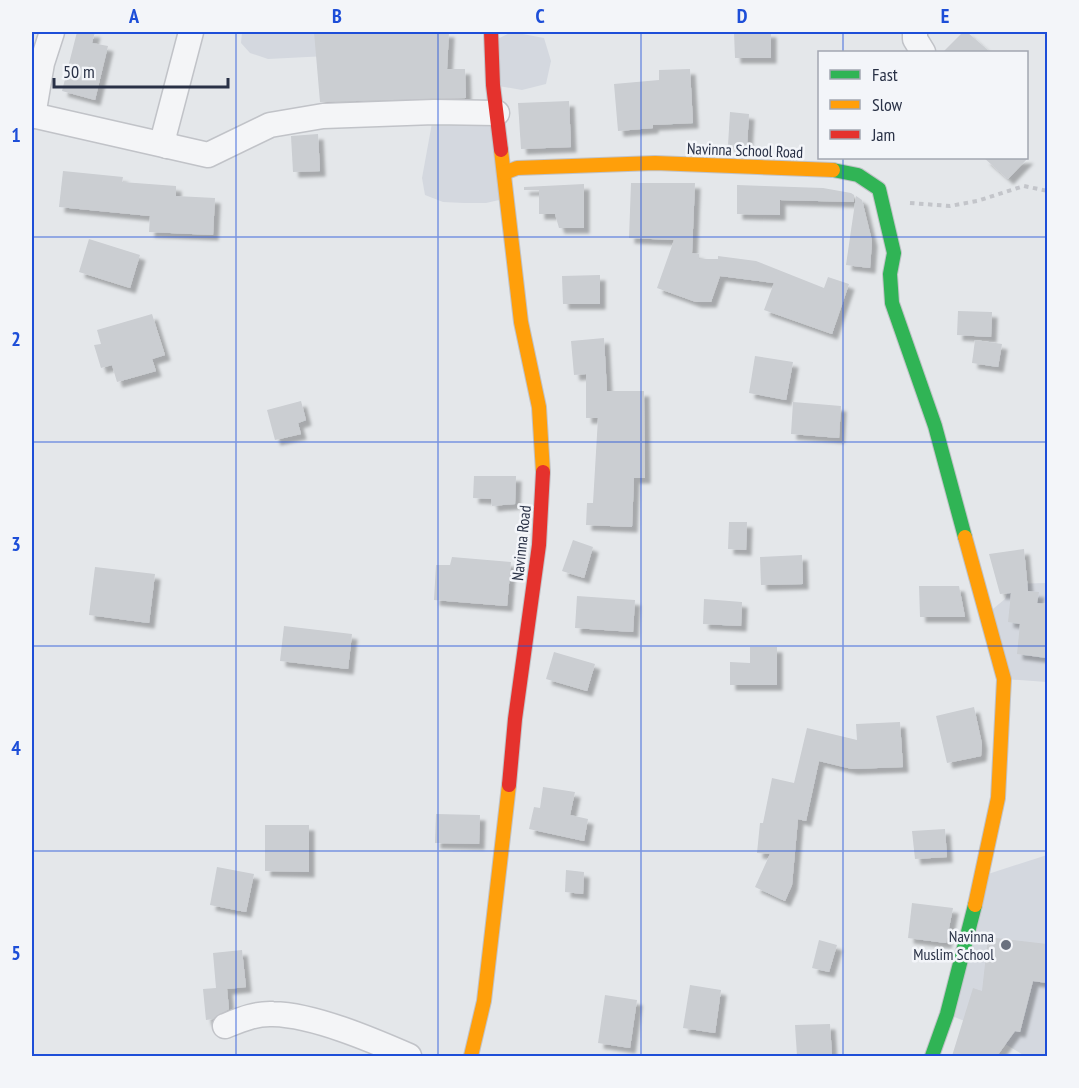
<svg xmlns="http://www.w3.org/2000/svg" width="1079" height="1088" viewBox="0 0 1079 1088" font-family="'PT Sans Narrow',sans-serif">
  <defs>
    <filter id="shadow"><feDropShadow dx="5.5" dy="5.5" stdDeviation="1.5" flood-color="#0004"/></filter>
  </defs>
  <rect width="100%" height="100%" fill="#e4e7ea"/>
  <g fill="#d4d8df">
    <polygon points="242,32 372,32 366,54 268,59 250,53 241,43"/>
    <polygon points="512,32 544,38 551,61 546,84 522,90 493,85 491,42"/>
    <polygon points="434,112 497,113 508,198 486,203 464,203 443,202 425,195 422,178"/>
    <polygon points="1047,583 1047,682 1004,679 988,613 1005,599 1011,584"/>
    <polygon points="1047,855 1047,1056 1025,1056 972,1024 947,1014 982,876"/>
  </g>
  <g fill="#cbced2" filter="url(#shadow)">
    <polygon points="77,32 95,32 92,43 108,46 95,100 62,91"/>
    <polygon points="314,32 449,32 447,69 465,69 466,98 320,102"/>
    <polygon points="734,32 771,32 771,58 735,58"/>
    <polygon points="963,32 967,32 990,52 943,52"/>
    <polygon points="690,69 693,123 653,125 653,128 618,131 614,84 659,80 659,70"/>
    <polygon points="569,101 571,147 521,149 518,103"/>
    <polygon points="730,112 749,114 747,146 728,145"/>
    <polygon points="318,134 320,171 293,172 291,136"/>
    <polygon points="984,158 1028,158 1008,179"/>
    <polygon points="63,171 123,177 122,182 176,186 176,196 215,198 213,235 149,232 150,216 59,207"/>
    <polygon points="631,183 695,183 692,253 699,254 699,259 718,259 718,256 756,261 824,288 828,277 849,284 832,334 764,310 774,283 720,276 711,302 696,302 657,288 674,240 629,238"/>
    <polygon points="584,184 584,228 559,228 555,214 539,214 539,190 524,190 524,187"/>
    <polygon points="737,185 823,188 851,193 854,195 854,202 780,200 780,215 737,214"/>
    <polygon points="856,196 862,200 872,241 870,268 846,265"/>
    <polygon points="89,239 140,255 130,288 79,272"/>
    <polygon points="600,275 600,304 563,304 562,276"/>
    <polygon points="958,311 992,312 991,337 957,335"/>
    <polygon points="152,314 165,355 152,359 156,371 117,382 112,365 101,368 94,345 101,344 97,330"/>
    <polygon points="604,338 607,391 644,391 645,478 634,478 632,527 586,525 587,503 593,503 598,418 586,418 586,374 574,375 571,341"/>
    <polygon points="975,340 1002,344 998,367 972,363"/>
    <polygon points="755,356 793,362 786,400 749,393"/>
    <polygon points="301,401 306,420 298,423 301,434 275,440 267,410"/>
    <polygon points="793,402 841,406 839,438 791,434"/>
    <polygon points="474,476 516,476 515,504 492,506 491,499 473,498"/>
    <polygon points="729,522 747,522 746,550 728,549"/>
    <polygon points="573,540 593,547 584,578 562,571"/>
    <polygon points="1024,549 1028,591 1039,592 1037,603 1047,604 1047,658 1017,654 1020,624 1008,622 1011,593 1000,594 989,554"/>
    <polygon points="802,555 803,584 761,585 760,557"/>
    <polygon points="452,557 511,562 507,606 434,600 436,565 450,565"/>
    <polygon points="95,567 155,574 149,623 89,615"/>
    <polygon points="919,586 959,586 965,617 920,617"/>
    <polygon points="577,596 635,600 633,632 575,628"/>
    <polygon points="704,599 742,602 741,626 703,624"/>
    <polygon points="284,626 352,634 348,669 280,661"/>
    <polygon points="750,647 777,647 777,685 730,685 730,662 750,663"/>
    <polygon points="554,652 595,664 587,691 546,679"/>
    <polygon points="974,707 982,744 981,756 947,763 936,716"/>
    <polygon points="900,722 903,767 852,769 819,761 806,821 798,819 792,885 785,901 755,887 770,854 757,853 760,823 763,823 772,778 794,783 807,728 857,740 856,724"/>
    <polygon points="543,787 575,792 570,815 588,819 584,841 529,829 534,807 540,808"/>
    <polygon points="436,814 480,815 479,844 435,843"/>
    <polygon points="265,825 309,825 309,872 265,871"/>
    <polygon points="945,829 947,857 915,859 912,831"/>
    <polygon points="217,867 254,874 246,912 210,905"/>
    <polygon points="566,870 584,872 583,894 565,892"/>
    <polygon points="912,903 953,908 946,943 908,938"/>
    <polygon points="988,937 1047,944 1047,983 1033,981 1020,1032 1015,1031 997,1056 952,1056 973,988 982,991"/>
    <polygon points="819,940 837,945 829,972 812,968"/>
    <polygon points="242,950 246,987 227,989 229,1009 213,1019 206,1020 203,989 216,988 213,953"/>
    <polygon points="690,985 721,990 715,1033 683,1028"/>
    <polygon points="605,995 637,1000 630,1048 598,1043"/>
    <polygon points="830,1024 832,1056 797,1056 795,1025"/>
  </g>
  <g fill="none" stroke-linecap="round" stroke-linejoin="round">
    <defs>
      <g id="street">
        <polyline points="915,32 915,39 923,52"/>
        <polyline points="32,115 208,155 270,125 323,116 434,112 497,113"/>
        <polyline points="33,116 42,63 52,32"/>
        <polyline points="167,146 164,135 191,32"/>
        <path d="M225 1026C240 1020 256 1013 273 1014 314 1015 372 1040 409 1056"/>
      </g>
      <g id="fast">
        <polyline points="833,170 858,175 879,189 894,253 890,274 892,303 935,426 965,537"/>
        <polyline points="932,1056 947,1014 975,905"/>
      </g>
      <g id="slow">
        <polyline points="501,150 521,322 539,407 543,472"/>
        <polyline points="504,173 517,168 655,163 833,170"/>
        <polyline points="965,537 1004,679 998,798 975,905"/>
        <polyline points="471,1056 484,1001 509,785"/>
      </g>
      <g id="jam">
        <polyline points="491,32 493,85 501,150"/>
        <polyline points="509,785 515,719 539,545 543,472"/>
      </g>
    </defs>
    <use href="#street" stroke="#c1c3c8" stroke-width="27"/>
    <use href="#fast" stroke="#c1c3c8" stroke-width="16"/>
    <use href="#slow" stroke="#c1c3c8" stroke-width="16"/>
    <use href="#jam" stroke="#c1c3c8" stroke-width="16"/>
    <polyline stroke="#c3c5ca" stroke-width="4" stroke-dasharray="4.5 4.5" stroke-linecap="butt" points="910,203 950,206 977,201 1024,186 1048,191"/>
    <use href="#street" stroke="#f4f5f7" stroke-width="24"/>
    <use href="#fast" stroke="#30b455" stroke-width="14"/>
    <use href="#slow" stroke="#ff9f0a" stroke-width="14"/>
    <use href="#jam" stroke="#e5322d" stroke-width="14"/>
  </g>
  <path fill="none" stroke="#1d4ed8" stroke-width="1.5" stroke-opacity="0.55" d="M236 32V1056M438 32V1056M641 32V1056M843 32V52M843 158V1056M32 237H1048M32 442H1048M32 646H1048M32 851H1048"/>
  <circle fill="#6a717f" stroke="#f3f5f9" stroke-width="2" cx="1006" cy="945" r="6"/>
  <g text-anchor="middle" stroke-width="5" stroke-linejoin="round" paint-order="stroke">
    <g font-size="16" fill="#293146" stroke="#f3f5f9">
      <text transform="translate(745 150) rotate(2)" y="6">Navinna School Road</text>
      <text transform="translate(521 543) rotate(-84)" y="6">Navinna Road</text>
    </g>
    <g font-size="16" fill="#293146" stroke="#f3f5f9" text-anchor="end">
      <text x="994" y="942">Navinna<tspan x="994" dy="18">Muslim School</tspan></text>
    </g>
  </g>
  <rect width="1079" height="1088" fill="none" stroke="#f3f5f9" stroke-width="66"/>
  <rect x="818" y="51" width="210" height="108" fill="#f3f5f9" stroke="#a2a7b1" stroke-width="1.5"/>
  <rect x="830" y="70" width="30" height="9" fill="#30b455" stroke="#a2a7b1" stroke-width="1.5"/>
  <text x="872" y="81" font-size="18" fill="#293146">Fast</text>
  <rect x="830" y="100" width="30" height="9" fill="#ff9f0a" stroke="#a2a7b1" stroke-width="1.5"/>
  <text x="872" y="111" font-size="18" fill="#293146">Slow</text>
  <rect x="830" y="130" width="30" height="9" fill="#e5322d" stroke="#a2a7b1" stroke-width="1.5"/>
  <text x="872" y="141" font-size="18" fill="#293146">Jam</text>
  <path d="M54 78v9h174v-9" fill="none" stroke="#293146" stroke-width="3"/>
  <text x="63" y="78" font-size="18" fill="#293146" stroke="#f3f5f9" stroke-width="4.5" paint-order="stroke">50 m</text>
  <rect x="33" y="33" width="1013" height="1022" fill="none" stroke="#1d4ed8" stroke-width="2"/>
  <g font-size="20" text-anchor="middle" font-weight="bold" fill="#1d4ed8">
    <text x="134" y="23">A</text>
    <text x="337" y="23">B</text>
    <text x="540" y="23">C</text>
    <text x="742" y="23">D</text>
    <text x="945" y="23">E</text>
    <text x="16" y="142">1</text>
    <text x="16" y="346">2</text>
    <text x="16" y="551">3</text>
    <text x="16" y="755">4</text>
    <text x="16" y="960">5</text>
  </g>
</svg>
